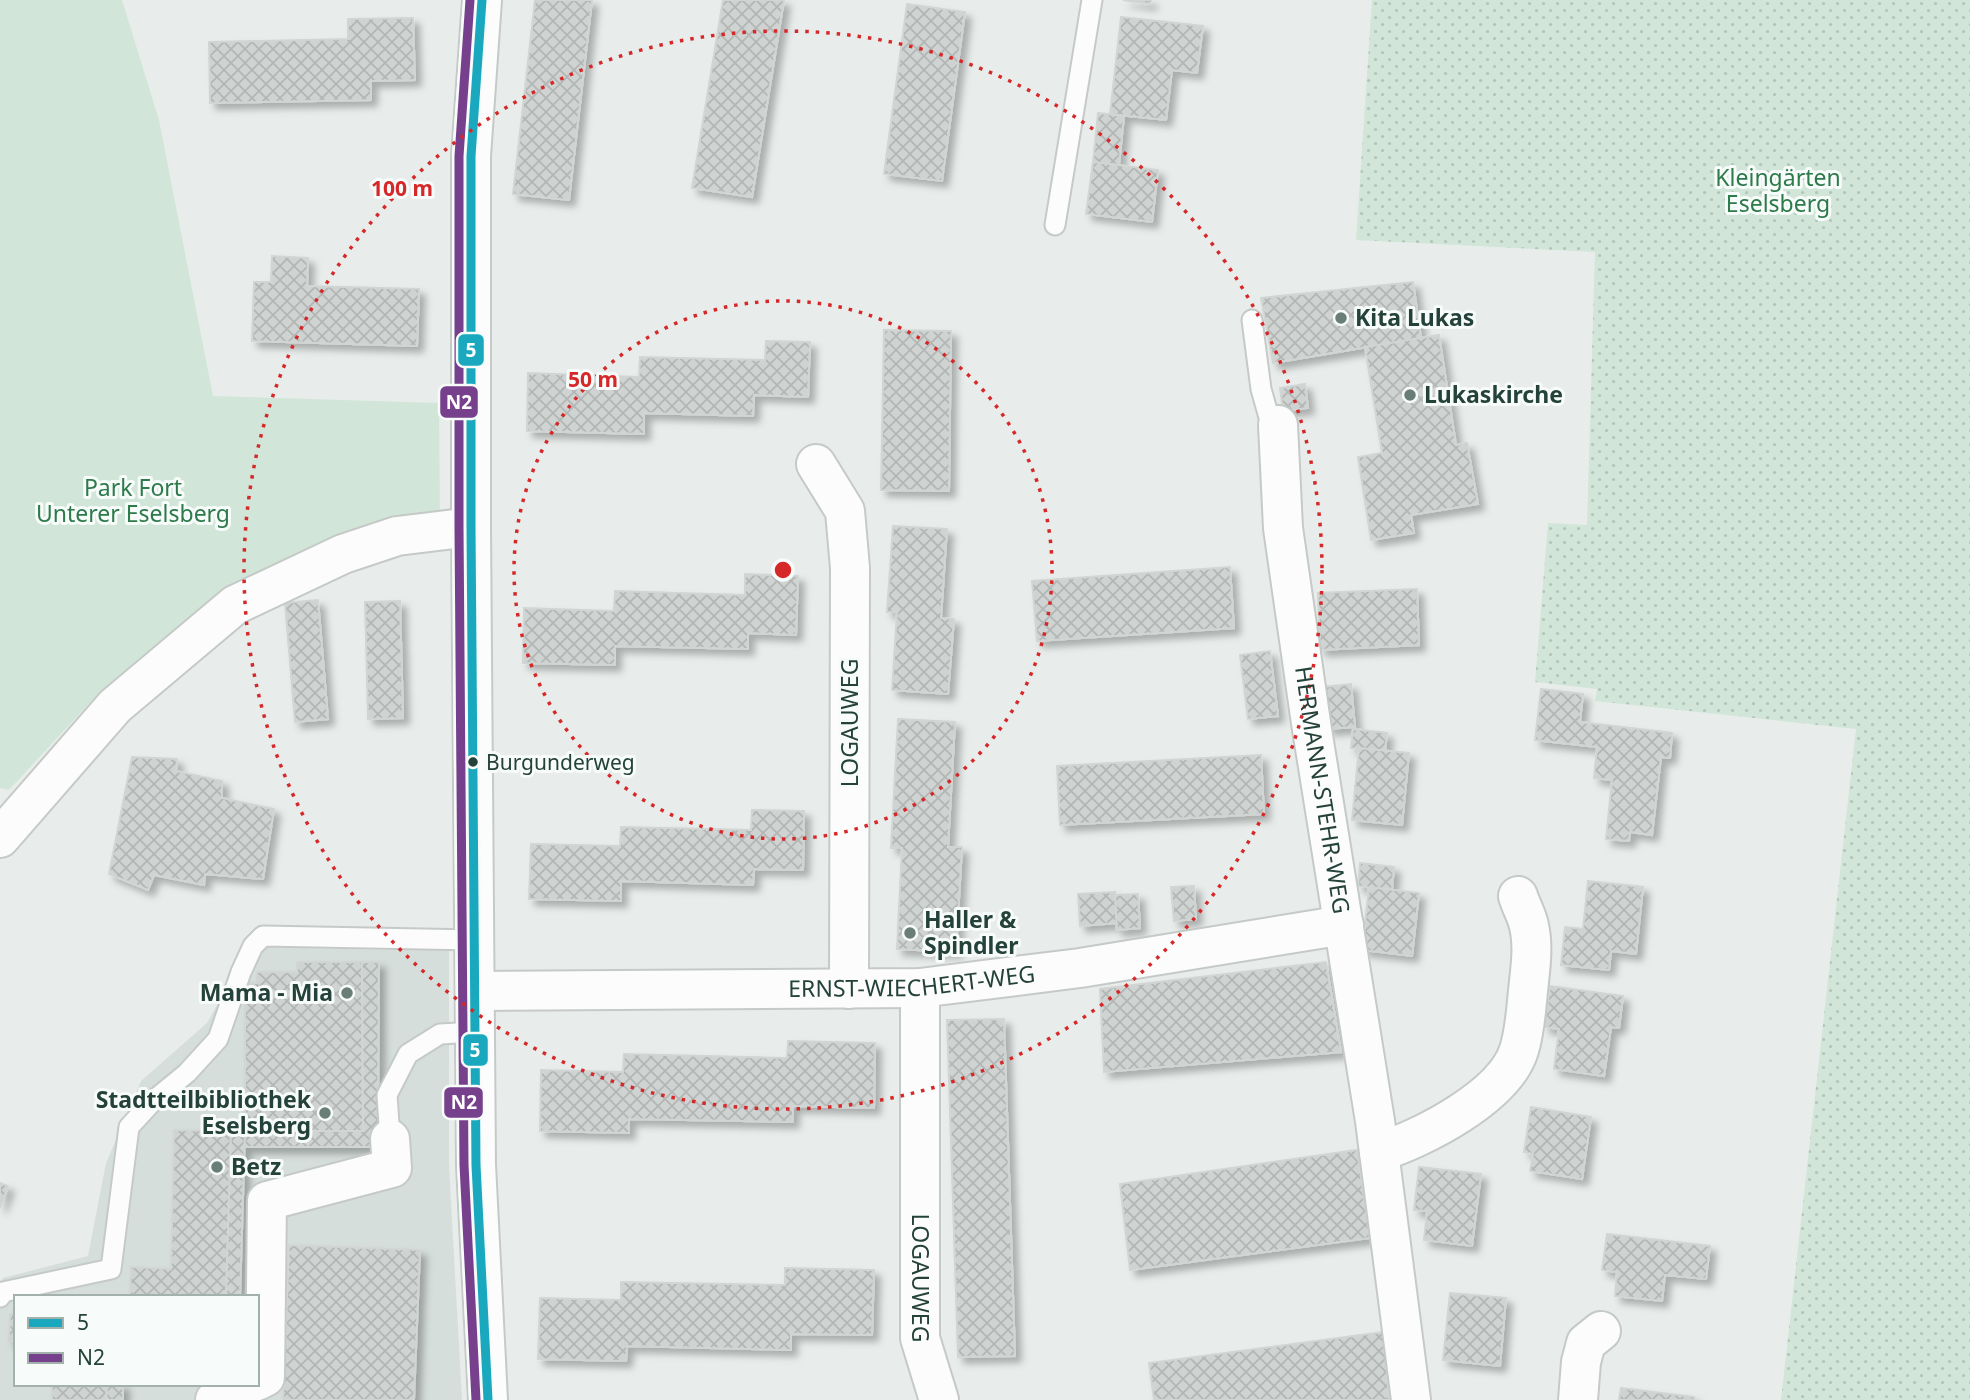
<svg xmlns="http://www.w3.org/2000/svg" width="1970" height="1400" viewBox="0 0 1970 1400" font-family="'Noto Sans',sans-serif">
  <defs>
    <pattern id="garden-dots" width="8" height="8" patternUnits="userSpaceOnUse" patternTransform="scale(1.75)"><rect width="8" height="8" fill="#d1e6d8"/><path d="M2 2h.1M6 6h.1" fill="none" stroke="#b3c6ba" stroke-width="1.8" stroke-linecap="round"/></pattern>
    <pattern id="building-cross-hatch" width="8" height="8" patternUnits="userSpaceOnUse" patternTransform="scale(1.75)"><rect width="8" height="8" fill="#cfd4d2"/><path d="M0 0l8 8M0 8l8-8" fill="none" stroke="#b2b7b5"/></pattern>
    <filter id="shadow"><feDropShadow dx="6" dy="6" stdDeviation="3.5" flood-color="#0004"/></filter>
  </defs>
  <rect width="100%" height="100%" fill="#e8edeb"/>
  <path fill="#d6dedb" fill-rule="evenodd" d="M265 947 388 950 449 949V1165L462 1400H0V1283L3 1278 88 1256 106 1163 141 1081 207 1023 237 969ZM16 1297H257V1384H16Z"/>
  <polygon fill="#d1e6d8" points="0,0 122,0 159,120 213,396 439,403 440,524 229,592 96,696 9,790 0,788"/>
  <polygon fill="url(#garden-dots)" points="1372,0 1970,0 1970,1400 1781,1400 1856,729 1595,701 1597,689 1535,682 1548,523 1587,525 1595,252 1356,240"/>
  <g fill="url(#building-cross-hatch)" stroke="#d1d6d4" stroke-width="2" filter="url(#shadow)">
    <polygon points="535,0 592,0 569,200 513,194"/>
    <polygon points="723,0 784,0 752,197 692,188"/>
    <polygon points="1123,0 1151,0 1150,4"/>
    <polygon points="907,4 965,12 942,181 884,174"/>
    <polygon points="1121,17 1203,26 1197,73 1172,70 1166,120 1110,114"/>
    <polygon points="413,18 415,80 371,81 371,100 210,103 209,42 348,39 348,19"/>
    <polygon points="1098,113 1124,116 1119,165 1093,162"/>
    <polygon points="1093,162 1158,170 1152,222 1086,214"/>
    <polygon points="272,256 308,258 307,286 419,289 417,346 252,341 254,282 271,282"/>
    <polygon points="1413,282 1421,338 1273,363 1261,298"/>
    <polygon points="884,330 951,331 949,491 881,490"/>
    <polygon points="1439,335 1456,445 1467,443 1478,504 1411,515 1414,533 1371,540 1358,457 1382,453 1365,347"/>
    <polygon points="766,341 810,342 808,397 754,395 753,416 644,413 644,434 527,431 528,373 639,377 640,357 765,360"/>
    <polygon points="1305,384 1308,408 1283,411 1280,388"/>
    <polygon points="893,526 947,529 941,618 954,619 948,694 892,690 897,612 887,612"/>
    <polygon points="1230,567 1234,628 1037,641 1032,581"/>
    <polygon points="745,574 798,576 796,635 748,633 748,649 615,646 615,665 523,663 524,608 614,611 615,591 745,595"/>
    <polygon points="1417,589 1419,645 1320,650 1318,593"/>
    <polygon points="318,600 328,719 295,722 285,603"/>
    <polygon points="400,601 403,718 368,719 365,602"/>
    <polygon points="1270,651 1278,716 1248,719 1240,655"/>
    <polygon points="1351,684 1355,727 1327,729 1323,687"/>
    <polygon points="1541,689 1583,694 1580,722 1672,733 1670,758 1661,757 1652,835 1630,832 1629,841 1606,839 1612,780 1594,778 1597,747 1535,740"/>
    <polygon points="898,719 955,722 948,847 962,847 956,952 897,949 902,848 891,848"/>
    <polygon points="1353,729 1387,733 1385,751 1351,748"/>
    <polygon points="1359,748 1409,753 1402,825 1352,820"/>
    <polygon points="1261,755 1264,814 1060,825 1057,766"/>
    <polygon points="132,757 177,759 176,771 222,781 222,798 274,809 263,879 205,874 204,885 154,875 148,890 109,874"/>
    <polygon points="752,810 804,811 803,870 754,869 753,885 621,881 621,901 529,899 531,844 620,846 621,827 751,830"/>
    <polygon points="1360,863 1394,867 1392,890 1358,886"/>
    <polygon points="1588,881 1643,887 1636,954 1611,951 1609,970 1561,965 1565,927 1583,929"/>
    <polygon points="1194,886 1196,919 1174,921 1171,887"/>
    <polygon points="1369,887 1419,893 1412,956 1362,950"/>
    <polygon points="1115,892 1117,923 1080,926 1078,894"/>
    <polygon points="1138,894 1140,928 1117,930 1115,895"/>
    <polygon points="297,962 362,962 363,1131 245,1131 245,983 257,983 257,972 297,972"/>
    <polygon points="362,962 379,962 378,1147 244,1147 245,1131 363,1131"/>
    <polygon points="1326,962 1341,1052 1104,1072 1100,989"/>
    <polygon points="1550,986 1623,996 1619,1028 1611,1027 1604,1076 1554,1069 1559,1029 1544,1027"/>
    <polygon points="1004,1019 1015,1356 958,1357 947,1020"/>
    <polygon points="788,1041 875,1043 874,1108 793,1106 793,1122 629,1119 629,1133 540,1131 541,1070 623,1072 624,1054 787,1058"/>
    <polygon points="1531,1107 1591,1117 1582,1179 1530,1171 1533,1154 1524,1152"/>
    <polygon points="174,1130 231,1131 226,1297 130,1297 131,1267 171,1269"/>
    <polygon points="231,1131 245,1131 240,1297 226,1297"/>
    <polygon points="1357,1150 1370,1238 1130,1270 1120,1184"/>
    <polygon points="1419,1167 1481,1174 1472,1246 1424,1240 1427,1211 1414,1210"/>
    <polygon points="0,1183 8,1186 0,1208"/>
    <polygon points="1607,1234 1710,1246 1706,1279 1665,1275 1662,1301 1615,1296 1617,1272 1602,1270"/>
    <polygon points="289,1245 420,1250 414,1400 283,1400"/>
    <polygon points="785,1268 874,1270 872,1335 791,1334 791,1350 627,1346 626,1361 538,1359 540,1298 621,1300 621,1282 785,1285"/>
    <polygon points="1450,1293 1506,1298 1500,1366 1443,1360"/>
    <polygon points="10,1314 16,1314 16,1341 9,1341"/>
    <polygon points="1384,1332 1389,1400 1154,1400 1149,1363"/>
    <polygon points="52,1384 107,1384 106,1400 52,1400"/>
    <polygon points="107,1384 123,1384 123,1400 106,1400"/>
    <polygon points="1621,1388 1694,1397 1694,1400 1619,1400"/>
  </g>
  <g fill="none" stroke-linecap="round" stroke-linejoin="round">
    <defs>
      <g id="lane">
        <polyline points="1055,225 1092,0"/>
        <polyline points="1252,320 1261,389 1270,421 1278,425"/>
        <polyline points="390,1139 387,1095 408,1054 440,1034 475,1032"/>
        <polyline points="0,1297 3,1292 111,1269 129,1127 154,1100 187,1073 218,1039 241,972 253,946 263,936 476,940"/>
      </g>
      <g id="street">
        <polyline points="482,0 471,156 471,527 476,1165 488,1400"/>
        <path id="s1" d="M1278 425 1283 528 1311 723 1375 1121 1411 1400"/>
        <polyline points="816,464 845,511 850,568 849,989"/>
        <polyline points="0,838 115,706 235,605 343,554 397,536 471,527"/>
        <path id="s2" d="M920 988V1338L939 1400"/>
        <path id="s3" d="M476 991 920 988 1080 968 1344 925"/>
        <path d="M1379 1152C1422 1139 1505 1096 1519 1050 1525 1031 1526 1010 1528 991 1530 971 1534 947 1529 926 1527 916 1521 906 1518 896"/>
        <polyline points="257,1381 265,1377 267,1201 392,1168 390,1139"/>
        <polyline points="215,1400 250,1384"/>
        <polyline points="1578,1400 1581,1362 1586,1343 1601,1331"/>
      </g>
    </defs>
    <use href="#lane" stroke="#c5cac8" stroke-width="23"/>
    <use href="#street" stroke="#c5cac8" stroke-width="42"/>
    <use href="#lane" stroke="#fcfcfc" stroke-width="19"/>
    <use href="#street" stroke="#fcfcfc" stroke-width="38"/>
    <defs>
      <polyline id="bus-1" points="482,0 471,156 471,527 476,1165 488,1400"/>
      <polyline id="bus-2" points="470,0 459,156 459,527 464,1165 476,1400"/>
    </defs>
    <use href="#bus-1" stroke="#f7fbf9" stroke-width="14"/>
    <use href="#bus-2" stroke="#f7fbf9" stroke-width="14"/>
    <use href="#bus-1" stroke="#1aa8be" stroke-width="9"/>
    <use href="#bus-2" stroke="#76408c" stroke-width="9"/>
  </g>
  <g fill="none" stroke="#d62828" stroke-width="3.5" stroke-dasharray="3.5 7">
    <circle cx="783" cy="570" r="269"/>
    <circle cx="783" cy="570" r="539"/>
  </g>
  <g fill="#697e78" stroke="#f7fbf9" stroke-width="2.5">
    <circle cx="1341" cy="318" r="7"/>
    <circle cx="1410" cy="395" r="7"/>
    <circle cx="910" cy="933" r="7"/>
    <circle cx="347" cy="993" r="7"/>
    <circle cx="325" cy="1113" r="7"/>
    <circle cx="217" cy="1167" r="7"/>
  </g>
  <circle fill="#24423a" stroke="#f7fbf9" stroke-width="2.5" cx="473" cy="762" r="6"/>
  <g text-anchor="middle" stroke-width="6" stroke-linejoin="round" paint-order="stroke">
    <g font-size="21" fill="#24423a" stroke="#f7fbf9" text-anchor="start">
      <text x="486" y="770">Burgunderweg</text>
    </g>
    <g font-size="23" fill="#2d7a4b" stroke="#f7fbf9">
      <text x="1778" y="186">Kleingärten<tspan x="1778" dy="26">Eselsberg</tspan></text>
      <text x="133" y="496">Park Fort<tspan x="133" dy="26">Unterer Eselsberg</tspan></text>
    </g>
    <g font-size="23" font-weight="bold" fill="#24423a" stroke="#f7fbf9" text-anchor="start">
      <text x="1355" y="326">Kita Lukas</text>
      <text x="1424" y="403">Lukaskirche</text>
      <text x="924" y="928">Haller &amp;<tspan x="924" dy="26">Spindler</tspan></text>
      <text x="333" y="1001" text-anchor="end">Mama - Mia</text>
      <text x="311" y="1108" text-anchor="end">Stadtteilbibliothek<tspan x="311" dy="26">Eselsberg</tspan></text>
      <text x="231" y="1175">Betz</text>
    </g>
    <g font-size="23" fill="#24423a" stroke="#f7fbf9">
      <text transform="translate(850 723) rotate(-90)" y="8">LOGAUWEG</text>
      <text dy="8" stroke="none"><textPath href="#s1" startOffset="368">HERMANN-STEHR-WEG</textPath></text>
      <text dy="8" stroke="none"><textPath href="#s3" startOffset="436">ERNST-WIECHERT-WEG</textPath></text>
      <text dy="8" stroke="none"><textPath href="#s2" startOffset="290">LOGAUWEG</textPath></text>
    </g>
  </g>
  <circle cx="783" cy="570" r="10" fill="#d62828" stroke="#f7fbf9" stroke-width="3.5"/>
  <g font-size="21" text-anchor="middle" font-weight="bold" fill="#d62828" stroke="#f7fbf9" stroke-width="6" stroke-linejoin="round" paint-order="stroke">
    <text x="402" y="196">100 m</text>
    <text x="593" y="387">50 m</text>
  </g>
  <g stroke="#f7fbf9" stroke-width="2.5">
    <rect x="457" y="333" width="28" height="34" rx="7" fill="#1aa8be"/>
    <rect x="439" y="385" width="40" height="34" rx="7" fill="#76408c"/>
    <rect x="462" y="1033" width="27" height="34" rx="7" fill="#1aa8be"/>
    <rect x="443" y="1086" width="41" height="33" rx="7" fill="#76408c"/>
  </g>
  <g font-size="19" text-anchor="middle" font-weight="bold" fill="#fff">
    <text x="471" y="357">5</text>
    <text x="459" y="409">N2</text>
    <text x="475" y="1057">5</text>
    <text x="464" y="1109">N2</text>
  </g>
  <rect x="14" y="1295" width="245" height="91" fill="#f7fbf9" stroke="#a3b1ad" stroke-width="2"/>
  <rect x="28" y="1318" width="35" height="10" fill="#1aa8be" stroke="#a3b1ad" stroke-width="2"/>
  <text x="77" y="1330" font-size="21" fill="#24423a">5</text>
  <rect x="28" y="1353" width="35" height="10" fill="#76408c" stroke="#a3b1ad" stroke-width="2"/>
  <text x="77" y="1365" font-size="21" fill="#24423a">N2</text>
</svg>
